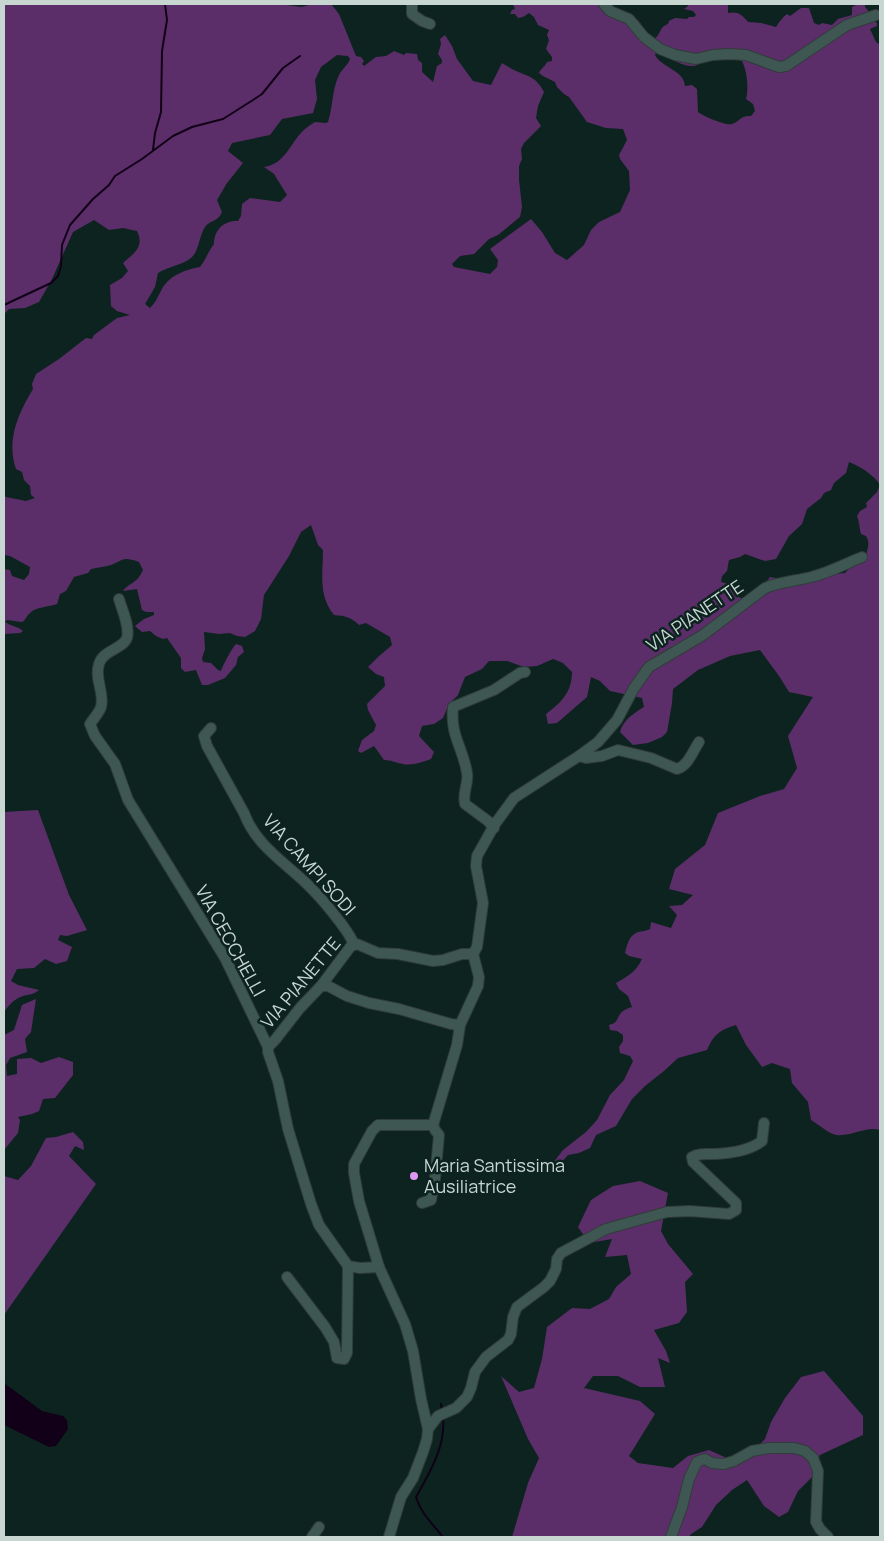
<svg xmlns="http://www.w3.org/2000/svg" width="884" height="1541" viewBox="0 0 884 1541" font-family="Manrope,sans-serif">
  <rect width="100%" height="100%" fill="#0c231f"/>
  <g fill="#5c2e69" fill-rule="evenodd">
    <path d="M4 4H280L301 7 313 4H331L339 14 356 56 361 57 364 61 362 64 364 66 376 57 386 56 394 51 404 55 406 53 417 54 418 60 422 63V72L433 82 437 66 442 63V60L438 54 441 44 440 39 445 35 452 46 457 59 473 81 491 85 502 63C507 66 511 69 516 71 530 77 536 77 544 92L538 106 536 118 541 126 524 143 521 149 522 159 519 166V180L522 207 520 217 498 235 489 239 474 254 460 256 452 264 454 267 490 274 497 267 498 260 490 249 531 219 542 232 555 253 567 260 584 245 591 230 599 222 620 212 630 190 629 171 620 159 619 155 627 140 623 129 606 128 587 122 569 97 564 94 557 87 555 82 543 76 539 73C541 68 545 67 547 62L552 61V57L546 49 549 40 547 35 549 30 538 25 534 17 529 13 523 17 518 18 515 14H510L512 10 515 9 513 4H600L603 11H608L628 20 675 57 729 55 779 68 838 32 873 17 874 21 877 23V26L870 29 876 42 880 45V485C874 475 860 466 849 462L846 473 834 483 831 490 824 493 821 498 807 509 802 524 789 536 776 559 765 561 745 554 740 557 729 560 727 571 722 576 721 582 729 584 731 588 738 591 739 595 737 596 750 603 770 577 782 579 845 573 854 563 866 555C868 548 870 542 866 536L861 534C859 527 860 524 857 516L860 511 867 507 866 503 877 492 880 485V1130C866 1126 851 1137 836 1135 828 1133 818 1124 811 1120L808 1102 792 1083 790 1069 772 1063 762 1067 746 1045 736 1025C720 1030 714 1034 707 1050L678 1058 664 1071 645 1086 632 1099 616 1126 596 1135 590 1148 579 1153 568 1155 559 1165 553 1163 563 1150 586 1132 597 1120 610 1095 624 1080 633 1061 630 1056 620 1053 619 1047 623 1041V1035L617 1031 610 1030 609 1025C617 1023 616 1021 620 1014 623 1010 628 1008 632 1007L628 996 619 989 616 983C628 976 636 972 642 959L629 956 625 953C627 945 629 935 638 932 642 931 646 931 650 929L651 922 671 928 677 915 669 906 682 905 693 895 669 889 675 869 705 845 718 813 760 796 784 789 797 768 788 736 813 697 789 692 779 676 760 650 730 656 698 670 673 689 672 703 667 732 662 737 648 743 633 745 620 732C623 720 634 713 644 707L642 698 610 691 600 681 591 677 587 697 557 723 548 724 546 714C561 703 572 692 572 672L563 663 553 659 537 666 524 667 507 661H489L482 669 465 677 458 695 449 704 443 718 434 724 422 726 419 736 434 752 431 759C422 762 413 766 403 764 396 763 392 760 384 760L374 746 361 753 358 751 362 740 374 731 376 725 368 710 367 704 385 686 384 677 376 674 368 667 378 657 392 645 390 637 366 623 359 625C351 617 345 616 334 615 318 595 323 574 323 550L318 545 311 525 301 532 289 556 264 595 261 619 255 631 245 637 237 636 230 633 219 634 204 632 205 649 202 658 203 662 211 663 218 670 221 671C223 665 232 648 236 644L242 646 244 652 238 657 236 665 225 678 208 685H202L196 670 185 672 181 668V658L167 638 163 639 156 636 150 631 142 632 135 626 144 619 154 615V612H146L142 610 137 589 123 591C131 581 136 585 143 570L139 562C119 555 124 562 107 566 102 567 96 568 91 569L88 573 74 577 66 591 60 594 57 604C49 607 35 607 30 613 26 616 26 620 22 622L7 620 5 622C11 626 17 626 23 631L20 633 4 634V569L10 570 12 576 24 580 29 574 30 567 10 556 5 555 4 553V496L6 497 26 501 35 498 31 495 30 486 24 480 22 472 16 469C6 440 18 414 33 389L32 384 36 374 59 359 86 338 92 339 94 335 117 318 130 315 117 311 111 306 110 285 122 278 128 271 123 263C133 254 145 247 137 231L123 228 109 230 94 220 73 232 52 279 39 302 25 308 9 309 4 314ZM656 53C669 55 680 67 693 66 698 66 699 63 703 61 714 55 730 58 742 61 747 71 749 88 746 99L753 104 755 111 751 116C739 116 741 121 732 124 726 126 703 116 698 112L697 89 692 85 685 86C684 70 662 68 655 55ZM337 55 348 56 350 59C348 65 342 69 339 75 332 89 333 107 328 122L326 123 315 122C312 124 308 126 305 129 290 142 286 164 264 167L274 174 287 195 280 202 250 198 242 204 241 216 238 221C224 220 214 230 214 244 208 252 206 259 200 267 184 270 168 276 161 291 157 298 156 302 150 308L145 304 155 287 158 273C168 266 185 265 193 256 199 249 200 234 205 227 210 220 218 222 222 212L217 200 227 183 243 163 228 151 232 143 270 135 282 119 313 113 317 99 315 80 321 67Z"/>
    <path d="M687 4H728V13C737 11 742 14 748 22L761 23 776 27C779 22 783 17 787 14L790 16 801 8H809L814 23 819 25 822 23 832 25 838 19 852 15V7L858 4H868H865V7L871 14 846 23 786 64 779 65 747 53 729 52 713 53 696 58 676 54 661 48 645 36 630 18 625 16 628 14C641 18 644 31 652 40 662 36 658 27 668 24L669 21 675 18 687 19 689 17H694L696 15 693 11 684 9 688 6Z"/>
    <path d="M38 810 69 895 87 930 67 936 60 935 58 940 72 947 67 961 56 964 45 959 34 968 17 969 11 981 18 985 39 990C33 995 30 994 23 996 14 999 9 1005 4 1012V812Z"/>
    <polygon points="36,999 31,1032 25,1039 27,1052 10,1058 6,1065 7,1076 17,1074 17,1059 31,1058 41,1063 59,1057 73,1062 73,1075 55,1098 43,1099 39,1111 32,1114 18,1117 20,1120 18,1133 4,1150 4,1035 14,1030 22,1005"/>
    <polygon points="73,1132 83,1142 84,1150 75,1146 69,1156 96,1184 4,1315 4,1176 18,1180 31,1166 46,1138 56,1137"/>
    <polygon points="640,1181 668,1193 661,1231 668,1244 693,1274 685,1282 687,1312 679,1323 654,1330 666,1351 670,1363 658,1358 665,1387 640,1387 618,1376 593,1376 584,1388 640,1401 655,1414 629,1456 638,1463 673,1468 688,1456 709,1450 740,1464 765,1439 771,1422 785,1398 801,1377 824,1371 863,1416 863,1435 820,1455 813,1476 798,1491 788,1512 779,1517 764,1506 747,1480 732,1490 716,1505 702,1527 691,1534 689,1537 512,1537 528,1483 539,1458 528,1439 501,1376 519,1392 534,1388 542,1359 547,1327 572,1308 590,1309 609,1299 616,1287 631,1274 627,1255 605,1257 612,1239 589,1243 578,1227 591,1200 613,1186"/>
  </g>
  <polygon fill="#110017" points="4,1383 42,1411 63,1416 67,1420 68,1429 56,1446 49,1447 4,1425"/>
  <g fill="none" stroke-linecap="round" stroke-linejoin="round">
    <g stroke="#110017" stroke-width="2">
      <polyline points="153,150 155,133 161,112 162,51 167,20 165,4"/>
      <polyline points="4,305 51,283 58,276 61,266 62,245 70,225 93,199 109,185 115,176 142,159 173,136 192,127 223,119 253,100 262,94 283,68 300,56"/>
      <polyline points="441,1404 442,1411"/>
      <path d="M443 1537C433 1524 421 1514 416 1497 429 1474 446 1446 443 1418"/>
    </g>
    <defs>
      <g id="minor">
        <polyline points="412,4 412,14 422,21 430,24"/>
        <polyline points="604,4 610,11 629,19 644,37 660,49 675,55 696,59 713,55 729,54 746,55 779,67 786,66 847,25 876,15"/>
        <path d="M119 599C122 610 130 626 127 638 123 649 103 650 99 664 94 679 105 693 101 707 99 713 94 718 90 724L95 736 115 764 128 800 225 958 268 1047V1052L278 1081 288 1129 311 1204 319 1225 348 1266 360 1268 379 1267"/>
        <path d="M211 728 204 736 207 746 244 813C256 846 286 863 310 887 321 898 331 910 340 922 345 929 351 936 354 945"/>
        <path d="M579 756 586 758 602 756 618 750 651 758 677 769C688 766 693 751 699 742"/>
        <path d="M494 828 488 821 465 804C462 793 469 783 467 773 463 747 450 736 453 707L494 690 520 673 525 672"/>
        <polyline points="321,986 328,986 347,996 369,1003 399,1009 451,1024 460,1025"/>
        <path d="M268 1047 275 1040 300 1008 321 986 351 946 357 944 378 953 398 954 433 961 443 960 462 954H473L477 947 483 903 476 866 477 856 495 824 514 798 579 756 598 742 617 720 634 688 649 667 703 635 765 588C779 582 795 581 811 577 828 573 845 564 862 557"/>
        <polyline points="422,1203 431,1200 435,1178 439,1135 435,1130 433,1125"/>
        <polyline points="287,1277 325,1327 334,1342 337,1358 344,1359 347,1353 348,1266"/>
        <path d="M428 1429 438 1416 456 1408 467 1397 471 1388 475 1372 486 1357 508 1340 511 1334 513 1317 517 1307 544 1287 550 1281 556 1269 557 1259 561 1253 606 1229 667 1212 690 1211 729 1214 736 1210V1203L693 1162 692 1157C699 1153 706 1154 715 1154 731 1153 749 1151 762 1141L764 1123"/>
        <polyline points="312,1537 319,1527"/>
        <polyline points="389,1537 401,1497 413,1478 423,1452 427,1439 428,1429 421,1399 413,1351 405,1324 379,1267 359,1201 354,1173 354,1164 372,1131 378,1125 433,1125 457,1045 460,1025 478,986 479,977 473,954"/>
        <polyline points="671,1537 682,1507 689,1479 697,1462 701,1460 705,1459 712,1463 724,1464 734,1461 752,1451 769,1448 794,1448 805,1451 813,1458 818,1471 816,1522 820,1529 828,1537"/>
      </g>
    </defs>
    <use href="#minor" stroke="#303c39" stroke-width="12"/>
    <use href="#minor" stroke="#3f5752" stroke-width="10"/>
  </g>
  <circle fill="#de98f2" stroke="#0c231f" stroke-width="2" cx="414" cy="1176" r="5"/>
  <g text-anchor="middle" stroke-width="5" stroke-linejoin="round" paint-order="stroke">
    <g font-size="18" fill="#c8d6d2" stroke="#0c231f">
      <text transform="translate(695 616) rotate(-34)" y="6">VIA PIANETTE</text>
      <text transform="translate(309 865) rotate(48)" y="6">VIA CAMPI SODI</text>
      <text transform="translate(230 941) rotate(61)" y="6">VIA CECCHELLI</text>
      <text transform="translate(301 983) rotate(-50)" y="6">VIA PIANETTE</text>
    </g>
    <g font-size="18" fill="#c8d6d2" stroke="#0c231f" text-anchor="start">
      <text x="424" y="1172">Maria Santissima<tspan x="424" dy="21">Ausiliatrice</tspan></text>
    </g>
  </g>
  <rect width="884" height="1541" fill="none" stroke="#c8d6d2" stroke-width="10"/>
</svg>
